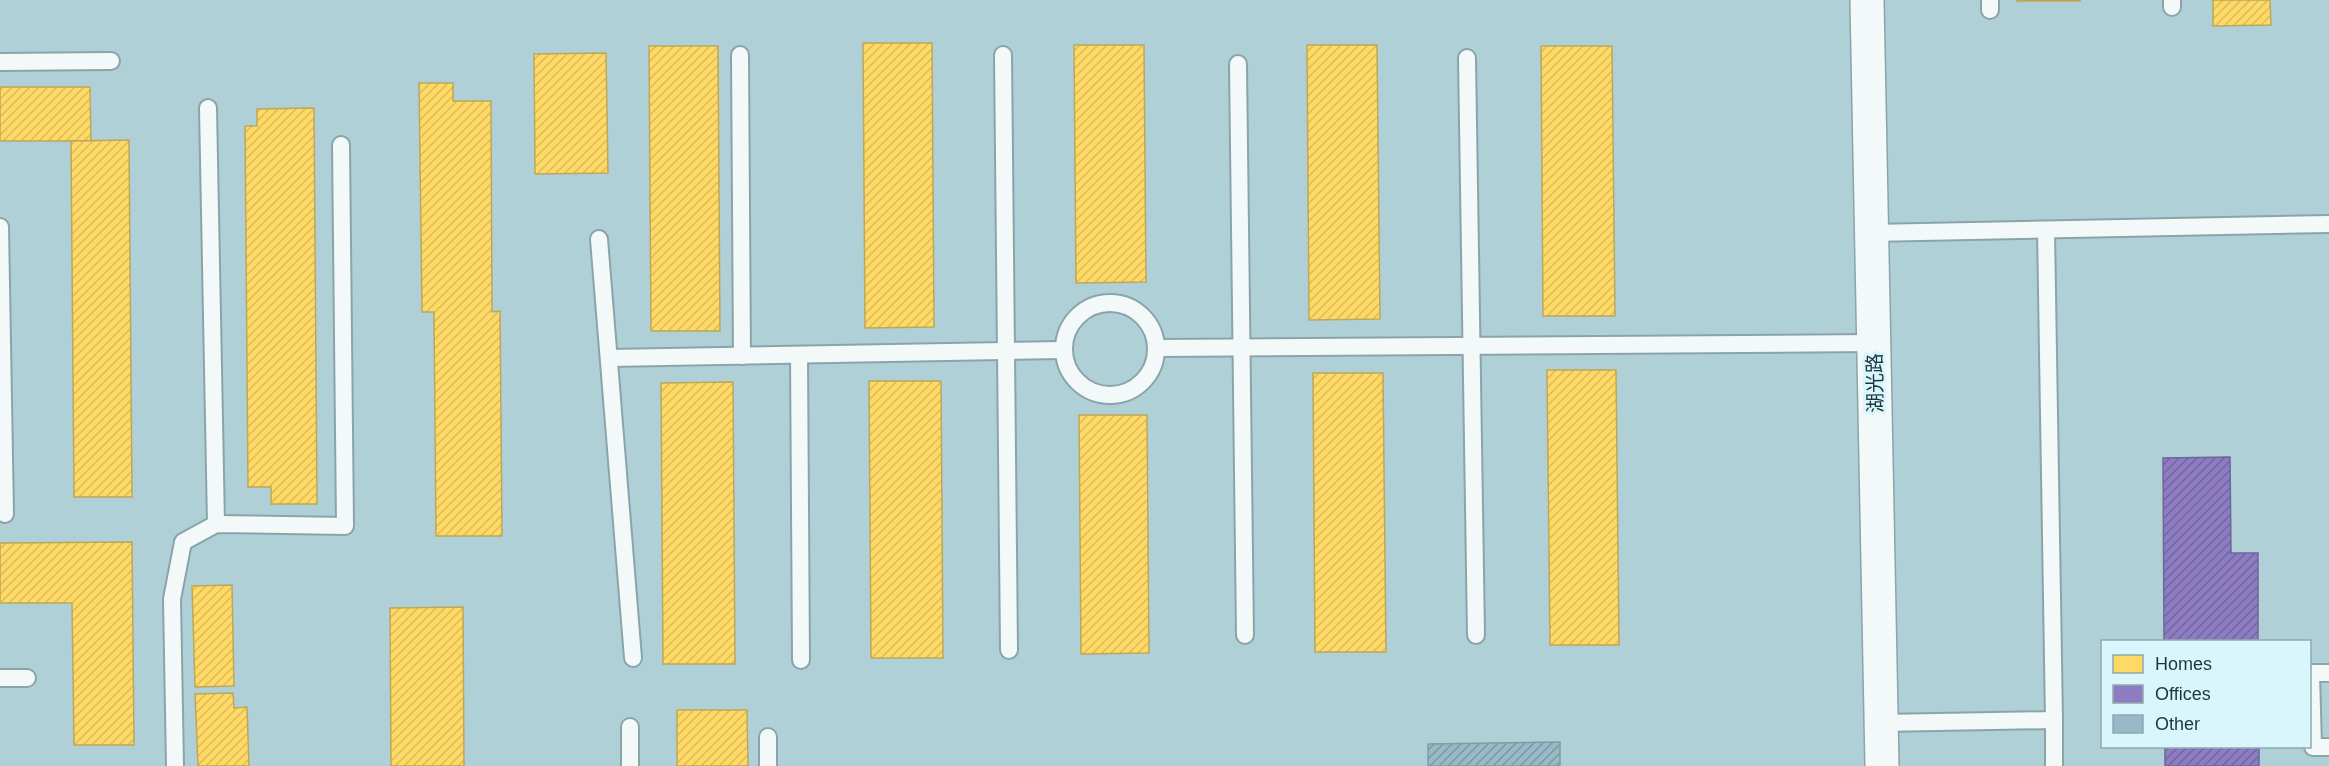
<svg xmlns="http://www.w3.org/2000/svg" width="2329" height="766" viewBox="0 0 2329 766" font-family="Arial,'Noto Sans SC',sans-serif">
  <defs>
    <pattern id="homes-hatch" width="6" height="6" patternUnits="userSpaceOnUse" patternTransform="scale(1.5)"><rect width="6" height="6" fill="#ffd966"/><path d="M-1 1l2-2M0 6l6-6M5 7l2-2" fill="none" stroke="#dabb59"/></pattern>
    <pattern id="offices-hatch" width="6" height="6" patternUnits="userSpaceOnUse" patternTransform="scale(1.5)"><rect width="6" height="6" fill="#8e7cc3"/><path d="M-1 1l2-2M0 6l6-6M5 7l2-2" fill="none" stroke="#7366a0"/></pattern>
    <pattern id="building-hatch" width="6" height="6" patternUnits="userSpaceOnUse" patternTransform="scale(1.5)"><rect width="6" height="6" fill="#98bac6"/><path d="M-1 1l2-2M0 6l6-6M5 7l2-2" fill="none" stroke="#7b98a2"/></pattern>
  </defs>
  <rect width="100%" height="100%" fill="#b0d0d7"/>
  <g fill="url(#homes-hatch)" stroke="#bca859" stroke-width="1.5">
    <rect x="2017" y="0" width="63" height="1"/>
    <polygon points="2213,0 2270,0 2271,25 2213,26"/>
    <polygon points="863,43 932,43 934,327 865,328"/>
    <polygon points="1074,45 1144,45 1146,282 1076,283"/>
    <polygon points="1307,45 1377,45 1380,319 1309,320"/>
    <polygon points="649,46 718,46 720,331 651,331"/>
    <polygon points="1541,46 1612,46 1615,316 1543,316"/>
    <polygon points="606,53 608,173 535,174 534,54"/>
    <polygon points="419,83 453,83 453,101 491,101 492,312 500,311 502,536 436,536 434,312 422,312"/>
    <polygon points="0,87 90,87 91,141 0,141"/>
    <polygon points="314,108 317,504 271,504 271,487 248,487 245,126 257,126 257,109"/>
    <polygon points="129,140 132,497 74,497 71,141"/>
    <polygon points="1547,370 1616,370 1619,645 1550,645"/>
    <polygon points="1313,373 1383,373 1386,652 1315,652"/>
    <polygon points="869,381 941,381 943,658 871,658"/>
    <polygon points="733,382 735,664 663,664 661,383"/>
    <polygon points="1079,415 1147,415 1149,653 1081,654"/>
    <polygon points="132,542 134,745 74,745 72,603 0,603 0,543"/>
    <polygon points="232,585 234,686 195,687 192,586"/>
    <polygon points="463,607 464,766 391,766 390,608"/>
    <polygon points="233,693 234,708 247,707 249,766 198,766 195,694"/>
    <polygon points="677,710 747,710 748,766 677,766"/>
  </g>
  <g fill="url(#offices-hatch)" stroke="#6c679a" stroke-width="1.5">
    <polygon points="2230,457 2231,553 2258,553 2258,642 2164,642 2163,458"/>
    <rect x="2165" y="746" width="94" height="20"/>
  </g>
  <polygon fill="url(#building-hatch)" stroke="#839ba2" stroke-width="1.5" points="1560,742 1560,766 1428,766 1428,744"/>
  <g fill="none" stroke-linecap="round" stroke-linejoin="round">
    <defs>
      <g id="lane">
        <polyline points="1990,0 1990,10"/>
        <polyline points="2172,0 2172,7"/>
        <polyline points="740,55 742,356"/>
        <polyline points="1003,55 1009,650"/>
        <polyline points="1467,58 1476,635"/>
        <polyline points="0,62 111,61"/>
        <polyline points="1238,64 1245,635"/>
        <polyline points="208,108 216,524"/>
        <polyline points="0,227 5,514"/>
        <polyline points="2046,230 2054,720"/>
        <polyline points="1871,233 2329,224"/>
        <polyline points="599,239 633,658"/>
        <circle cx="1110" cy="349" r="46"/>
        <polyline points="1157,348 1874,343"/>
        <polyline points="799,355 801,660"/>
        <polyline points="609,358 1063,350"/>
        <polyline points="2329,673 2311,673 2313,747 2329,747"/>
        <polyline points="0,678 27,678"/>
        <polyline points="1881,723 2054,720 2054,766"/>
        <polyline points="630,727 630,766"/>
        <polyline points="768,737 768,766"/>
        <polyline points="175,766 172,599 183,542 216,524 345,526 341,145"/>
      </g>
      <polyline id="secondary" points="1867,0 1882,766"/>
    </defs>
    <use href="#lane" stroke="#8aa4a9" stroke-width="20"/>
    <use href="#secondary" stroke="#8aa4a9" stroke-width="36"/>
    <use href="#lane" stroke="#f3f8f9" stroke-width="16"/>
    <use href="#secondary" stroke="#f3f8f9" stroke-width="33"/>
  </g>
  <g text-anchor="middle" stroke-width="6" stroke-linejoin="round" paint-order="stroke">
    <g font-size="20" fill="#1e363b" stroke="#d9f6fc">
      <text transform="translate(1875 383) rotate(-91)" y="7">湖光路</text>
    </g>
  </g>
  <rect x="2101" y="640" width="210" height="108" fill="#d9f6fc" stroke="#8ea9af" stroke-width="1.5"/>
  <rect x="2113" y="655" width="30" height="18" fill="#ffd966" stroke="#8ea9af" stroke-width="1.5"/>
  <text x="2155" y="670" font-size="18" fill="#1e363b">Homes</text>
  <rect x="2113" y="685" width="30" height="18" fill="#8e7cc3" stroke="#8ea9af" stroke-width="1.5"/>
  <text x="2155" y="700" font-size="18" fill="#1e363b">Offices</text>
  <rect x="2113" y="715" width="30" height="18" fill="#98bac6" stroke="#8ea9af" stroke-width="1.5"/>
  <text x="2155" y="730" font-size="18" fill="#1e363b">Other</text>
</svg>
